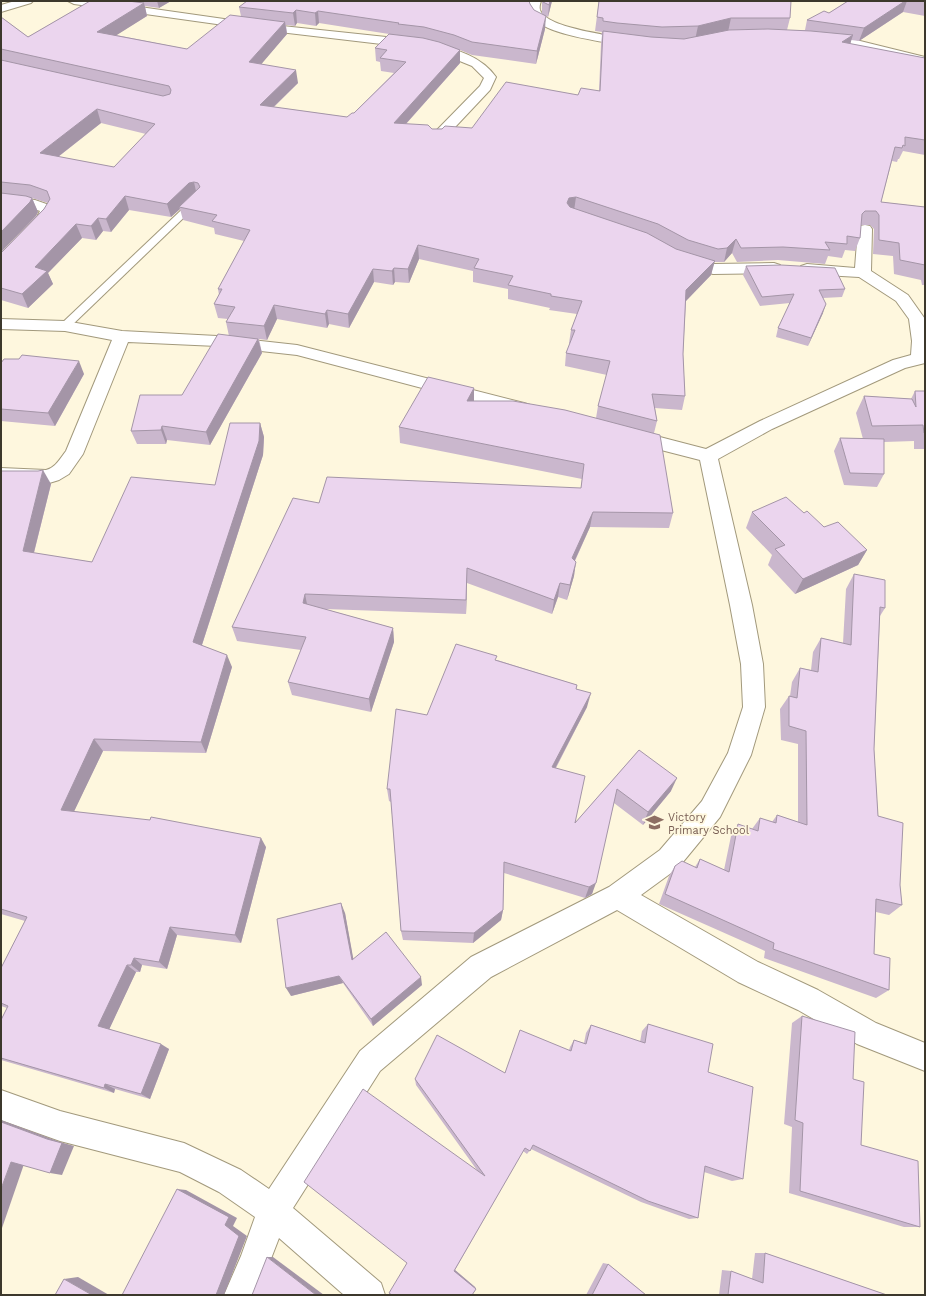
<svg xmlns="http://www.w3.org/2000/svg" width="926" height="1296" viewBox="0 0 926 1296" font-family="'Work Sans',sans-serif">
  <rect width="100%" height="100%" fill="#fef7de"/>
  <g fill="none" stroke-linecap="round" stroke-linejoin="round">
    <defs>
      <polygon id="service" points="196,198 199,199 201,201 199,203 69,328 61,328 59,326 61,324 193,199"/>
      <g id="minor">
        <polygon points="15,1 33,1 31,3 1,12 1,5"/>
        <path d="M68 1H98L245 22 424 41C450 48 480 54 496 77L490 90 442 141H432L430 138 432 135 480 86 484 78 472 66 440 53 424 49 245 28 74 4Z"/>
        <path d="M529 1H541C540 4 539 7 540 10 547 29 616 36 635 40L637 43 635 46 631 47C607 42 552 36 535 20 532 17 530 12 528 9Z"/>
        <polygon points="820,35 852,39 925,57 925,65 852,47 816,41 814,39 816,37"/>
        <polygon points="1,196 35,200 52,206 54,212 48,222 6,266 1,268 1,254 37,217 40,211 32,208 1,204"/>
        <polygon points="865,225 870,226 872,229 871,271 908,295 925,319 925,363 905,368 772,429 718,459 752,605 763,664 765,707 751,755 720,817 678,868 641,895 758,962 818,990 876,1023 925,1043 925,1071 857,1044 798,1010 738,982 617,910 491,977 380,1071 293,1208 381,1283 385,1295 344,1295 279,1238 257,1295 224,1295 241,1256 255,1217 219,1192 180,1172 60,1141 1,1120 1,1090 60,1111 184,1143 241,1170 269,1189 360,1051 471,957 609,887 660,850 702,801 728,753 743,707 741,664 730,605 700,460 626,441 624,436 626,431 633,430 706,449 760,421 893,360 911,355 912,341 909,319 896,301 859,277 807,274 801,272 799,269 801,266 807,264 855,268 858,229 860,226"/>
        <polygon points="684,255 714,264 774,263 780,265 782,268 780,271 774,273 713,274 679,263 676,260 679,257"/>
        <path d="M1 319 65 321 122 331 217 336 297 345 524 403 530 405 533 409 530 413 524 415 297 355 217 346 128 342 83 454 69 474 59 480 46 484 1 482V468L46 470C55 468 60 459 66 451L112 340 65 331 1 329Z"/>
      </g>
    </defs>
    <use href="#service" stroke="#a2997c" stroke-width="2"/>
    <use href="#minor" stroke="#a2997c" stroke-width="2"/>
    <use href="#service" fill="#fff" fill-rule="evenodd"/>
    <use href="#minor" fill="#fff" fill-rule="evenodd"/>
  </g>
  <g fill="#cab7cd" fill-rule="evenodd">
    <path d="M90 1H171L159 8 145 6 147 16 116 35 187 49 241 16 239 7 530 4 545 29 536 64 472 55 460 50V63L406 124 432 129 472 128 578 95 599 91 601 44 602 35H601L602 32 595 31 599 1 790 18 787 30H805L807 20 829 13 848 1H925V16L903 12 859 41 851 40 850 44 925 58V155L903 151 899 159H898L897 162 892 161 881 202 925 207V285H922L921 280 894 274 893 256 873 254 874 229 870 225H861L860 238 855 251 845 250 842 258 828 256 825 264 778 260 737 262 732 253 724 262H714L711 275 686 301 683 354 685 396 682 410 655 408 657 421 654 433 673 513 669 528 590 527 575 561 574 576 567 600 558 597 552 614 467 583 466 614 325 609 393 628 394 642 371 712 292 695 288 682 301 650 237 641 232 627 319 503 581 488 582 479 400 443 399 427 474 388V401L596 418 598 406 607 375 565 366 566 353 570 344 569 343 571 330 577 314 549 310 550 308 508 299V289L473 282V271L419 259 409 283 395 282 393 285 374 282 349 328 329 324 327 328 277 319 267 340 259 339 262 353 210 445 167 440 166 444H137L131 431 182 395 229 336 226 322 228 319 218 318 214 304 219 295 218 289 244 241 215 234 214 228 183 220 180 209 171 217 129 210 111 232 103 231 96 240 82 238 48 273 53 284 28 308 1 300V253L44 209 48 203 35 199 32 198 38 212 36 216 1 252V17L28 37ZM297 23 316 26 319 23 389 34 375 48 376 61 380 62 381 71 394 73 354 113 347 117 274 107 298 83 261 64 287 34 286 25 295 26ZM101 123 146 134 114 167 58 157Z"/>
    <polygon points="542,1 552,1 548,17 542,14"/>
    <polygon points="746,266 845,289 842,297 823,298 823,313 808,346 776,337 778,328 790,303 760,306 743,275"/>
    <polygon points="1,363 84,374 55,426 1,421"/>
    <polygon points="915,391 925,391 925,449 914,449 914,441 884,442 884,474 877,487 844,485 834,451 840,438 863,439 856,413 864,396 911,399"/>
    <polygon points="260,423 264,437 263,455 202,645 232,667 206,753 103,751 74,811 266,847 241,943 177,935 167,969 142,965 140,972 136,972 109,1029 169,1049 150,1099 115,1089 114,1093 1,1060 1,1020 7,1008 1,1006 1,968 25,921 1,914 1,471 51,484 34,553 92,562 215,485"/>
    <polygon points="752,512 804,513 824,527 867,550 858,565 795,594 768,565 772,555 746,528"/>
    <polygon points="854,574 885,608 880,616 874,749 878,816 900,885 902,905 889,915 876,912 874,954 889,990 876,998 764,958 765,951 659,904 669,876 675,866 695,867 700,859 724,870 731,836 738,824 752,829 760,818 772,822 777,815 798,822 798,744 781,740 780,709 789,696 790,696 792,682 800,668 811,670 813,652 821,638 843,643 846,589"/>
    <polygon points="497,660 577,685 576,689 587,707 556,768 575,823 639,750 671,791 643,825 614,803 592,894 585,898 504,873 503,910 501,920 473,943 403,940 401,931 391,802 389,801 387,789 427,715"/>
    <polygon points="345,913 353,959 422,985 373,1026 343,983 291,996"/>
    <polygon points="802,1016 853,1079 861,1145 920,1227 904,1227 789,1193 792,1127 784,1124 792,1023"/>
    <polygon points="648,1024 708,1072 743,1179 732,1181 704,1172 698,1218 689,1219 641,1202 531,1149 527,1154 523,1151 455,1270 475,1287 476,1289 392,1295 479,1173 416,1085 415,1079 505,1073 569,1050 570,1047 574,1040 584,1043 586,1033 591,1025 640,1042 642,1031"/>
    <polygon points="755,1253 765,1253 887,1295 719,1295 722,1270 731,1271 752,1279"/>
    <polygon points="603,1263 608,1264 646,1295 586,1295"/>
  </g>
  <g fill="#a495a7">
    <polygon points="157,1 171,1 159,8"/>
    <polygon points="550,1 552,1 548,17 549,5"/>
    <polygon points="905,1 907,1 903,12 859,41 864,28"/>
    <polygon points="144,3 147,16 101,45 97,32"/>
    <polygon points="296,10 297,23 295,26 293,13"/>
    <polygon points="318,11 319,23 316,26 315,13"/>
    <polygon points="546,16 545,29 536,64 537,51"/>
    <polygon points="731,18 728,32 695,40 698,26"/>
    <polygon points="285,22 287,34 252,75 249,62"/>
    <polygon points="853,35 849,48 842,42"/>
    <polygon points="460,50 460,63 395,136 394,123"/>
    <polygon points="296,70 298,83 262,118 260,105"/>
    <polygon points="97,109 101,123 45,167 40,153"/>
    <polygon points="194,182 197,196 179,207 180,209 171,217 167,204 189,183"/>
    <polygon points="125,196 129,210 111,232 106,219"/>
    <polygon points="576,197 574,211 568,212 567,203 569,198"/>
    <polygon points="32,198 38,212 36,216 1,252 1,232"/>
    <polygon points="98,218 103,231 96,240 91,226"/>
    <polygon points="76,224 82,238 48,273 53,284 28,308 22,294 35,267"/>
    <polygon points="736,239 732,253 724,262 727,248"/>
    <polygon points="418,245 419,259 409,283 408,269"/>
    <polygon points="715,261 711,275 683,304 686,290"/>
    <polygon points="394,268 395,282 393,285 392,271"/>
    <polygon points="373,269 374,282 349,328 348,314"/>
    <polygon points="826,304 823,313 808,346 811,338"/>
    <polygon points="274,305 277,319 267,340 264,326"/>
    <polygon points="327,310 329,324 327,328 325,314"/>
    <polygon points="258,339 262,353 210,445 206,432"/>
    <polygon points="79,361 84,374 55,426 48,413"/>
    <polygon points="474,388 474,403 467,401"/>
    <polygon points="260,423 264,437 263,455 199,654 193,642"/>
    <polygon points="162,426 167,440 166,444 161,430"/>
    <polygon points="43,470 51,484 31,564 23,551"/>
    <polygon points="593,512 590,527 569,573 572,558"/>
    <polygon points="867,550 858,565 795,594 803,579"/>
    <polygon points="576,562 574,576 567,600 570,585"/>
    <polygon points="467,568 467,583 466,614 466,600"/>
    <polygon points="560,583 558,597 552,614 554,600"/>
    <polygon points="305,594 308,609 303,603"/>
    <polygon points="393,628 394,642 371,712 369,699"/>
    <polygon points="227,655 232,667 206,753 201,742"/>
    <polygon points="591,693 587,707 549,780 552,767"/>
    <polygon points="94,739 103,751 70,820 61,810"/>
    <polygon points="677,778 671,791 643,825 648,812"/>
    <polygon points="261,838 266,847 241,943 235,935"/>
    <polygon points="596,883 592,894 585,898 589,887"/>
    <polygon points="341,903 345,913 355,968 352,960"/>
    <polygon points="503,910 501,920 473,943 474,933"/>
    <polygon points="170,927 177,935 167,969 159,962"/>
    <polygon points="134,958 142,965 140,972 131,965"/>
    <polygon points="127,965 136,972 108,1032 98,1026"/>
    <polygon points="339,976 343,983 291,996 286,988"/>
    <polygon points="421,977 422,985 373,1026 371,1019"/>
    <polygon points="161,1044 169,1049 150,1099 141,1094"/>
    <polygon points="105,1084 115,1089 114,1093 104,1088"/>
    <polygon points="1,1120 60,1142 74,1146 62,1175 50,1173 47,1139 1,1122"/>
    <polygon points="11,1162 24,1164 1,1231 1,1189"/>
    <polygon points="177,1189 186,1190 237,1218 233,1226 247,1236 224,1295 216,1295"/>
    <polygon points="267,1257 273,1257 324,1295 316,1295"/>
    <polygon points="455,1270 475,1287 476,1289 454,1271"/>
    <polygon points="78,1277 109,1295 92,1295 64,1279"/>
  </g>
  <g fill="#ebd5ee" stroke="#a495a7" fill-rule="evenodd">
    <path d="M90 1H128L144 3 97 32 187 49 230 15 285 22 249 62 296 70 260 105 347 117 352 113H354L406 62 380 58 387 50 375 48 389 34 423 38 439 42 460 50 394 123 428 125 432 129H442L445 126 472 128 506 82 578 95 581 88 600 91 603 31 651 37 684 39 729 30 768 29 811 31 853 35 842 42 925 58V140L905 137V146L903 145 902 148 895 147 881 202 925 207V265L900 260 899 243 879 240V215L876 211H865L862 214 860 238 847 236V244L825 242 830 250 783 247 741 248 736 239 727 248 718 249 688 240 658 224 576 197 569 198 567 203 570 207 647 233 676 249 715 261 686 290 683 354 685 396 652 394 657 421 598 406 610 361 566 353 575 330H571L582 301 551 296V294L508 285 513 276 474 268 479 259 418 245 408 269 394 268 392 271 373 269 348 314 327 310 325 314 274 305 264 326 226 322 235 307 214 304 222 289H218L250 230 212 221 217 215 179 207 200 187 198 183 194 182 189 183 167 204 125 196 106 219 98 218 91 226 76 224 35 267 47 271 22 294 1 288V253L44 209 50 199 47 191 30 185 1 182V60L163 96 170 94 171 90 169 86 1 49V17L28 37ZM97 109 155 124 114 167 40 153Z"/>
    <polygon points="247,1 529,1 530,4 534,10 546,16 537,51 472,42 454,35 424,27 398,24 399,23 318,11 315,13 296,10 293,13 239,7"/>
    <polygon points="543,1 550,1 549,5 543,2"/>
    <polygon points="599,1 791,1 790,18 731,18 698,26 662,27 617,23 603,21 603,18 597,17"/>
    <polygon points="848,1 905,1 864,28 807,20 824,11 829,13"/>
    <polygon points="1,193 26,196 32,198 30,202 1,232"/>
    <polygon points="781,265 835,268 845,289 819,290 826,304 811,338 778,328 794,294 762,297 746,266"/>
    <polygon points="218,334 258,339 206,432 162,426 161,430 131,431 140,395 182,395"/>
    <polygon points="22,355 79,361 48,413 1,409 1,363 4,359 19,359"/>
    <polygon points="428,377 474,388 467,401 513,401 565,410 660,435 673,513 593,512 572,558 576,562 570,585 560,583 554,600 467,568 466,600 305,594 303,603 393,628 369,699 288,682 306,637 232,627 293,498 319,503 327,477 581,488 584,464 399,427"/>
    <polygon points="915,391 925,391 925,433 924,433 923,425 872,426 864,396 912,399 916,407"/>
    <polygon points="230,423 260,423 259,441 193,642 227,655 201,742 94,739 61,810 150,820 151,817 261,838 235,935 170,927 159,962 134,958 131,965 127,965 98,1026 161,1044 141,1094 105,1084 104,1088 1,1058 1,1020 8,1006 1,1003 1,968 27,917 1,909 1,471 38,471 43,470 23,551 92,562 131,477 215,485"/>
    <polygon points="840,438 884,439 884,474 850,473"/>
    <polygon points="786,497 804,513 807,511 824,527 838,522 867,550 803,579 775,549 785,545 752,512"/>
    <polygon points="854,574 885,580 885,608 880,607 874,749 878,816 903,823 900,885 902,905 876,899 874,954 890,958 889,990 773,949 774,943 665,894 675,866 682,861 697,868 700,859 729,872 738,824 758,831 760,818 776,823 777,815 807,825 806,731 789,726 789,696 797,698 800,668 818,672 821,638 851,645"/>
    <polygon points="456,644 497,656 495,660 577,685 576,689 591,693 552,767 585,776 575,823 639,750 677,778 648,812 617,789 596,883 589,887 504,862 503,910 474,933 401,931 390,789 387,789 396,709 427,715"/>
    <polygon points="341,903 352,960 386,932 421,977 371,1019 339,976 286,988 277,919"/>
    <polygon points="802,1016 855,1032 853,1079 864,1082 861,1145 918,1161 920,1227 800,1191 803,1123 795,1120"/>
    <polygon points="648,1024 713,1044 708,1072 753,1087 743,1179 705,1166 698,1218 648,1201 533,1145 530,1151 525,1148 454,1271 476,1289 472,1295 392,1295 389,1293 407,1263 304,1182 363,1089 485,1176 415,1079 437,1035 505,1073 520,1030 571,1051 574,1040 586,1044 591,1025 645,1043"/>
    <polygon points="1,1122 47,1139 62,1143 50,1173 11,1162 1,1189"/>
    <polygon points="177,1189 229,1217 225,1225 239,1236 216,1295 122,1295"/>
    <polygon points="765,1253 887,1295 728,1295 731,1271 763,1283"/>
    <polygon points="267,1257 316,1295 252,1295"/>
    <polygon points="608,1264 646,1295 592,1295"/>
    <polygon points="64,1279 92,1295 55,1295"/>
  </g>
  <defs>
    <symbol id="school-bare" viewBox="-9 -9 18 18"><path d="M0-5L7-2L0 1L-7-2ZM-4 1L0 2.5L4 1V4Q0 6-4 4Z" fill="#8d6e63" stroke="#fef7de" stroke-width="2.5" paint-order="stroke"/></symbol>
  </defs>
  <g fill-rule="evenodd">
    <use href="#school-bare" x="642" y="810" width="25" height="25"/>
  </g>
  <g text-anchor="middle" stroke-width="3.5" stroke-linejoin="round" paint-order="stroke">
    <g font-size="11" fill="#785e54" stroke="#fef7de" text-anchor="start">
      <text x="668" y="821">Victory<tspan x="668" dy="13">Primary School</tspan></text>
    </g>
  </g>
  <rect width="926" height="1296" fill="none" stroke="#3c382c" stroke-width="4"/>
</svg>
